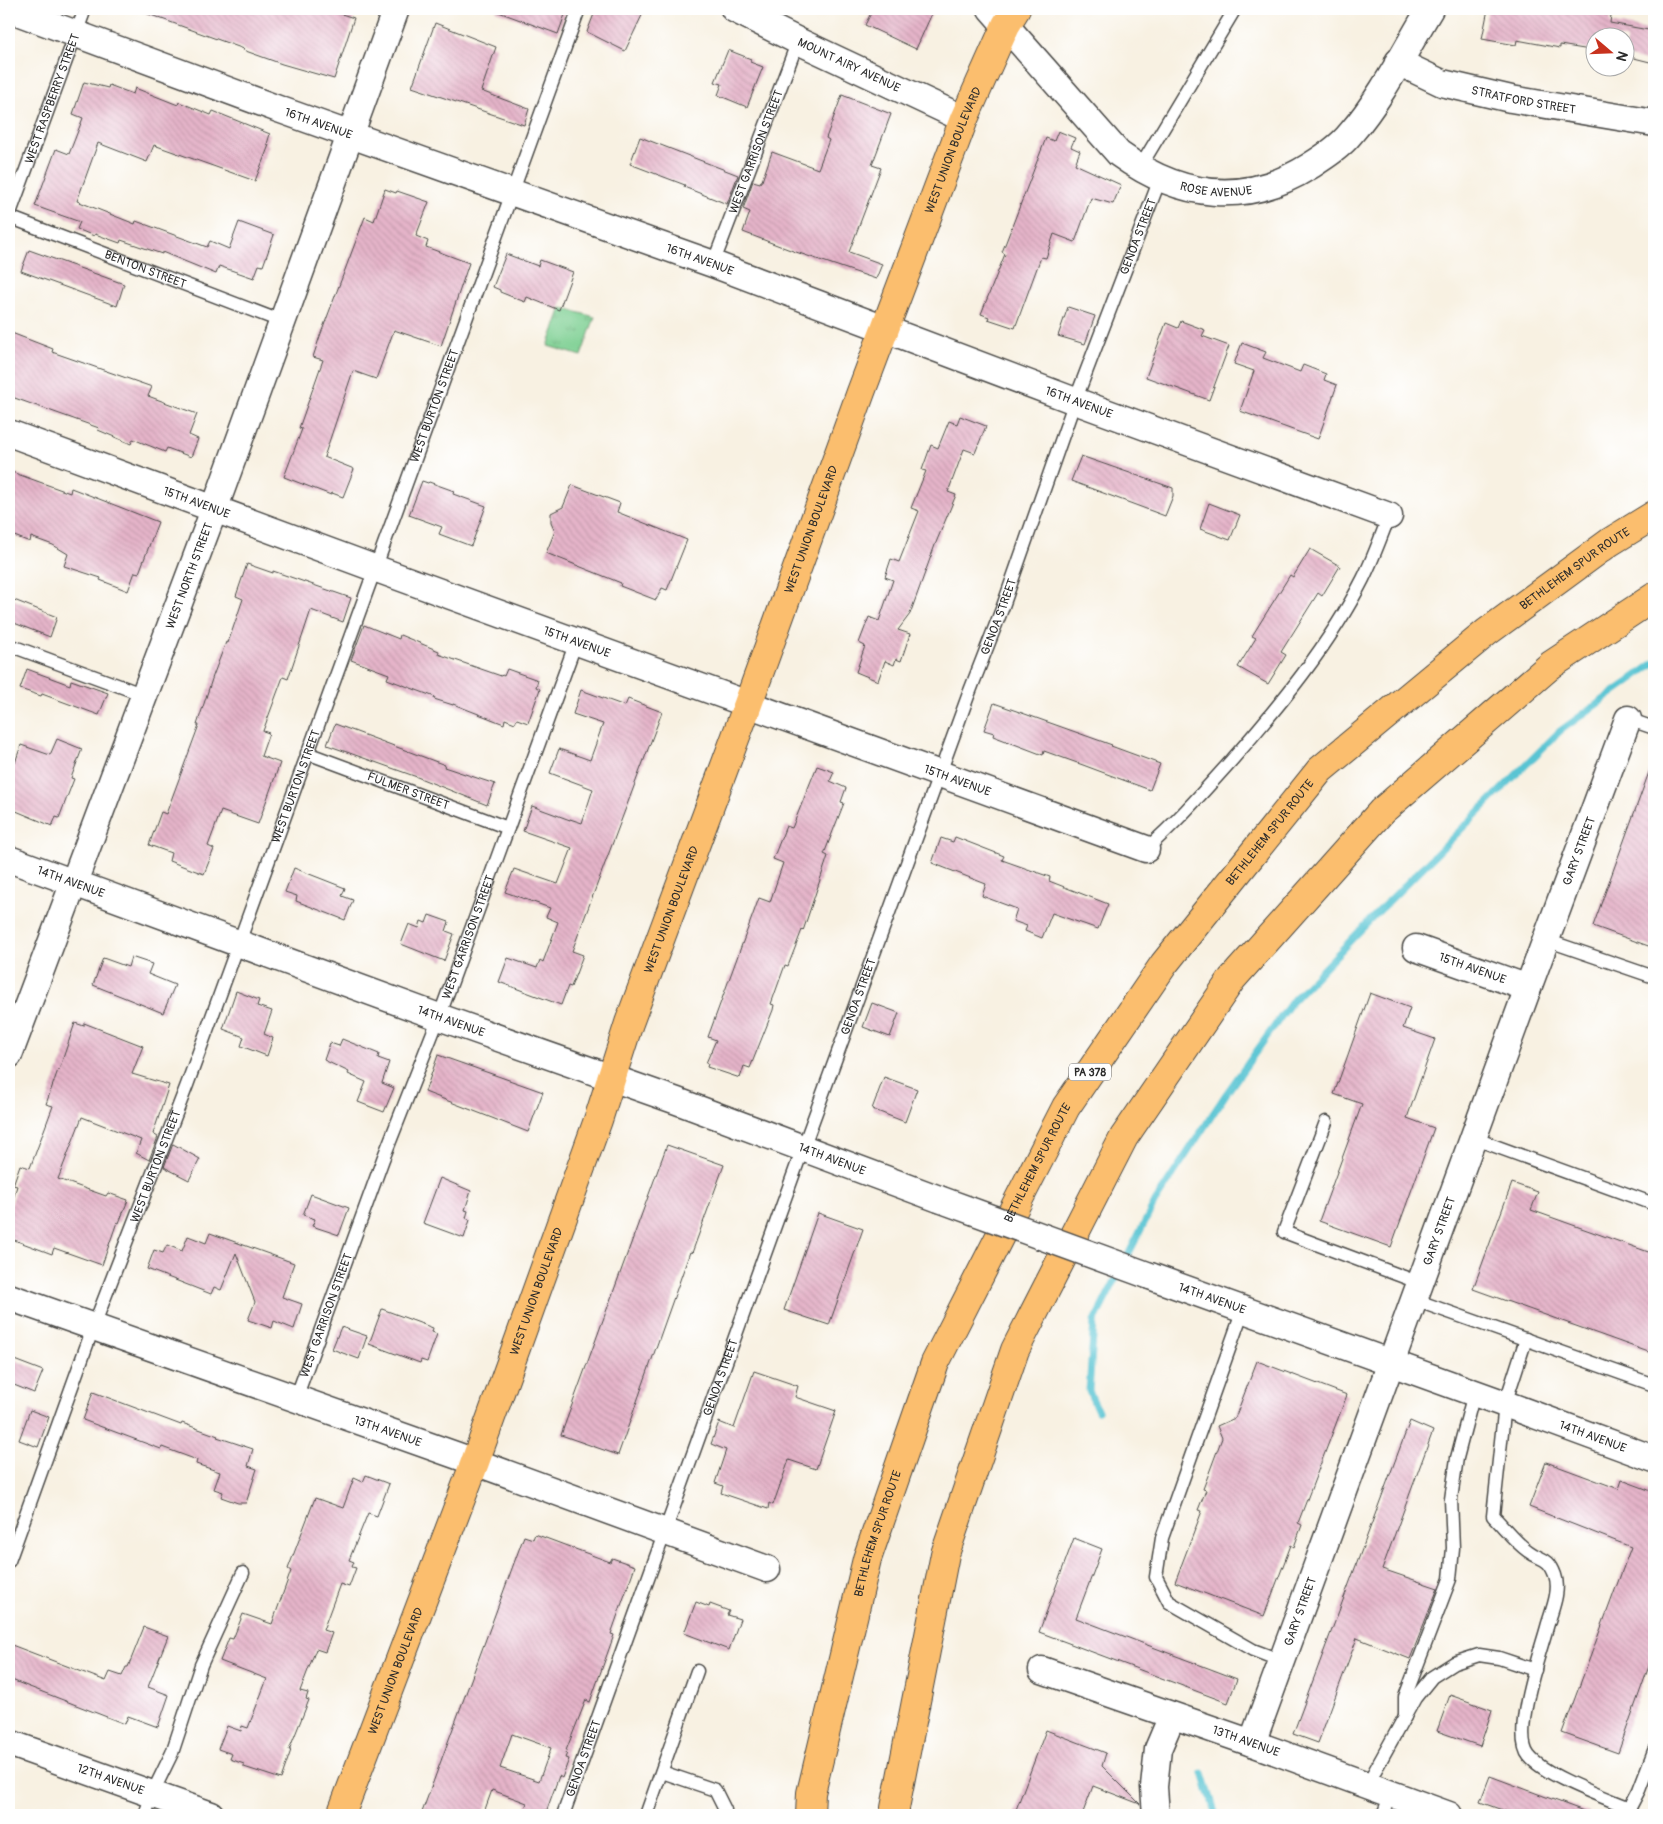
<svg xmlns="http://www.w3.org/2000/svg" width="1663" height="1824" viewBox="0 0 1663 1824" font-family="Pangolin,sans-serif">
  <defs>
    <pattern id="park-tufts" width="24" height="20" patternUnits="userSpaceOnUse" patternTransform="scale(1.25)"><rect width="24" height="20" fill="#7ccf91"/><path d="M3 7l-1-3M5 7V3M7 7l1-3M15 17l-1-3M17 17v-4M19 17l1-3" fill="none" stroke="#6bb27d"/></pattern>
    <pattern id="building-back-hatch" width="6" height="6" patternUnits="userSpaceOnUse" patternTransform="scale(1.25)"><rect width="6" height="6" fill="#e5b4c9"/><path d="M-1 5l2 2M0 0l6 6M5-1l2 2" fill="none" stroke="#c59bad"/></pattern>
  </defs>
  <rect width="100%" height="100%" fill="#fff"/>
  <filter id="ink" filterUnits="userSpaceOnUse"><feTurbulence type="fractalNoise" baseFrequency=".02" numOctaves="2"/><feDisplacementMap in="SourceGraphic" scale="10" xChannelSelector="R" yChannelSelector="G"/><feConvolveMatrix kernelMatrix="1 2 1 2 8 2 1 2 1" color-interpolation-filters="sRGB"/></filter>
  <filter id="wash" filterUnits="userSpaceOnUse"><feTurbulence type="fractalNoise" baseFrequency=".0096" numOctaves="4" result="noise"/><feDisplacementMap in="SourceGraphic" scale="20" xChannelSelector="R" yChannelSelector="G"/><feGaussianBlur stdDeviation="1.12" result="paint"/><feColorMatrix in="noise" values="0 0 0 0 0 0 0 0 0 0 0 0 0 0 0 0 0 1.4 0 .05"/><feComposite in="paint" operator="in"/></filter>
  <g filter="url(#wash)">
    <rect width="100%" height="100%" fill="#f8f1e2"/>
    <polygon fill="url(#park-tufts)" stroke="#547d5e" points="562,308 595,317 581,356 548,346"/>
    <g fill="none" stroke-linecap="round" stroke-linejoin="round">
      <g stroke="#59c4d3" stroke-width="7">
        <polyline points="1098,1411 1089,1391 1094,1322 1155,1202 1226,1094 1293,1000 1379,911 1560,731 1654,663"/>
        <polyline points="1203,1773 1216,1815"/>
      </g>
    </g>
    <g id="blocks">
      <g fill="url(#building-back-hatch)" fill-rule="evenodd">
        <polygon points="140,9 326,9 354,18 334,79 282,64 243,50 244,49 140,11"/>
        <polygon points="496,9 567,9 558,34 496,11"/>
        <polygon points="596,9 645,9 625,51 587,32"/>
        <polygon points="873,9 934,9 916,49 865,25"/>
        <polygon points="1488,9 1594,9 1593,11 1611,15 1610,23 1654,31 1654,63 1626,56 1626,38 1596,38 1596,51 1560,45 1560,48 1517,40 1516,45 1482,39"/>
        <polygon points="435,23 496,47 481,91 529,109 524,125 412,87"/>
        <polygon points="728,50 751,59 750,62 763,67 747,107 718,95 722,84 715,82"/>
        <polygon points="84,82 108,88 109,85 133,94 135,88 178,105 179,102 211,115 213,111 270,134 267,144 269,145 255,181 154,145 147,162 98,143 77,201 135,224 136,221 207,247 210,241 229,249 239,222 274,235 263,266 259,265 254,278 219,266 216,274 162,252 162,254 121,240 120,243 95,234 94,236 77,229 80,222 35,206 56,149 69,154 83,118 73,114"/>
        <polygon points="842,95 891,114 872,165 881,168 849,252 882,264 876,279 793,251 743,232 750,212 743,209 753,181 760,183 761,181 762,181 772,152 818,169 829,140 826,138"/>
        <polygon points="1058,131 1075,138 1071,147 1080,151 1075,164 1121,185 1113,204 1091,198 1075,242 1054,234 1046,258 1041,257 1015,328 988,319 989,317 981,314 1005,254 1002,252 1006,242 1046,138 1054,141"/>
        <polygon points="640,137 738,175 727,204 684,187 685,185 630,164"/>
        <polygon points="385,189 396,193 397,191 429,202 416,236 428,241 426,247 469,263 441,346 394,330 376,379 353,371 324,457 354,469 343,497 332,493 331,495 284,477 302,429 299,428 323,360 313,357 320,336 365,217 374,221"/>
        <polygon points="29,250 124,284 117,306 21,271"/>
        <polygon points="506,254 538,266 540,260 573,272 559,310 527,297 525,302 500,292 500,290 493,287"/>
        <polygon points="1068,307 1095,316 1085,344 1058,336"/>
        <polygon points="1181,321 1205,330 1202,336 1229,346 1209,400 1146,377 1166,323 1178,328"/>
        <polygon points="9,332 53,349 52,352 152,387 148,396 197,414 189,435 198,439 191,457 167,448 165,452 133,439 131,444 98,430 99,428 9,396"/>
        <polygon points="1242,343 1266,352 1263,358 1300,372 1303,365 1326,374 1324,380 1337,385 1318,439 1240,411 1254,371 1234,364"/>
        <polygon points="960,416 986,426 975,453 964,449 948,492 956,495 935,545 910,614 898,630 910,634 901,661 896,659 894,665 885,661 878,681 856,672 865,646 859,643 869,617 879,621 893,580 885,577 891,559 899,562 919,511 911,508 926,471 922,470 931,445 938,448 949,421 957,424"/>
        <polygon points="1081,456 1173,488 1173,496 1165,516 1071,481"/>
        <polygon points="9,471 70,493 71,488 158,522 139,573 135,572 128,591 100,580 101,578 64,566 68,554 53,545 31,537 30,542 9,534"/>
        <polygon points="422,481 428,483 429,482 454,491 453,494 486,506 471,546 439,534 442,527 409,515"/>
        <polygon points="572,485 620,503 617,512 687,540 667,590 662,588 656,600 620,586 621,583 546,553 555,531 551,522 551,513 563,507"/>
        <polygon points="1209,503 1240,515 1230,540 1200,529"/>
        <polygon points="1310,549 1340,566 1322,596 1318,593 1281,652 1286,655 1268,684 1238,667 1256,638 1252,636 1290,575 1293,577"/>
        <polygon points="247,564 273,573 273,571 351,598 343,622 311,610 288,679 283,677 263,731 269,733 261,756 280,763 258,824 221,811 208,846 214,849 204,874 169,861 171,853 149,845 161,812 166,814 199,725 197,725 213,676 226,642 228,643 243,599 236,596"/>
        <polygon points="9,598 57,617 50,637 9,621"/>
        <polygon points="364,625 399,639 400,635 439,651 438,654 501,676 502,675 504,676 507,669 538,680 536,687 540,689 528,723 517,719 515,723 505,719 504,724 453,704 453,705 434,699 435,697 387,679 389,674 351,660"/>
        <polygon points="27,669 70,685 71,680 108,693 99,715 42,694 41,696 20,689"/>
        <polygon points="581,690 625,706 628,699 662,712 572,951 583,955 571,987 568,986 561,1005 499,982 508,958 537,968 540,960 543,962 558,922 546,917 550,908 505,892 514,869 558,884 572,848 523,831 532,806 570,820 570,819 582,823 593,789 550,773 559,749 590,760 603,724 573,714"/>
        <polygon points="994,703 1112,745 1111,746 1160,764 1150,790 1083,765 1044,751 1043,755 993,736 994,733 984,730"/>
        <polygon points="335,724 445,765 444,767 495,784 487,805 417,777 327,745"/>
        <polygon points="57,739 82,749 71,778 74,779 59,818 56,817 52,826 9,808 9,760 15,763 21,745 50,755"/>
        <polygon points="1652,764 1654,765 1654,948 1593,926"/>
        <polygon points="817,766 834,772 830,781 846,788 841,802 844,803 824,854 828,856 803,931 802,930 788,966 785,965 771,1004 774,1005 773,1010 750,1068 744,1066 740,1078 707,1067 708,1064 706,1063 716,1040 708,1037 759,898 770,902 783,863 773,859 786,826 792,828"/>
        <polygon points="955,837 1004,856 1002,860 1050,877 1049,881 1108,904 1098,929 1052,913 1042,938 1025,931 1027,926 1013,921 1017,909 982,896 986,884 932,863 941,838 953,842"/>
        <polygon points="294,868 345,888 342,896 353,900 345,920 296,901 297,896 285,892"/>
        <polygon points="429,915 449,922 446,931 454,934 444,961 401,944 409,924 419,928 421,921 426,923"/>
        <polygon points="131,957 152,964 148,974 175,985 163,1013 93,985 103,958 128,967"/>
        <polygon points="236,991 259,1000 257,1006 272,1011 264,1034 273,1038 267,1056 241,1046 244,1037 223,1029"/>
        <polygon points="1370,993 1410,1008 1403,1028 1435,1039 1407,1118 1434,1128 1391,1247 1319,1221 1362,1104 1334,1094"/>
        <polygon points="872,1003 899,1013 890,1037 863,1027"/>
        <polygon points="75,1023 84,1026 84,1023 143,1046 132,1074 169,1085 153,1134 158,1137 149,1160 136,1153 141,1140 82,1117 58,1179 106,1196 108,1193 128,1200 119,1223 117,1222 102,1265 54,1248 52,1254 9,1238 9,1212 17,1186 13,1185 20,1165 30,1168 53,1106 46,1104 58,1070 59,1070"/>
        <polygon points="342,1039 379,1054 378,1058 389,1062 382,1083 394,1088 384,1112 358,1102 366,1082 348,1074 349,1072 324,1060 330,1043 339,1046"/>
        <polygon points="438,1055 543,1092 528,1132 425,1092"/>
        <polygon points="884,1077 917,1089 905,1122 872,1109"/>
        <polygon points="173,1144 200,1159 189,1180 164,1167"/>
        <polygon points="667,1145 724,1165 692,1253 690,1252 618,1455 561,1435"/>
        <polygon points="440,1178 471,1191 465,1210 468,1211 466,1218 470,1220 464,1238 423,1223"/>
        <polygon points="1512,1183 1538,1192 1531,1210 1654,1254 1654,1354 1473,1289"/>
        <polygon points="311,1194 349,1208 339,1235 312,1226 315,1219 303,1215"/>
        <polygon points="818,1213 863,1229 829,1325 784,1310"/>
        <polygon points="210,1233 294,1263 282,1297 302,1304 294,1329 274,1321 272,1328 248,1320 255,1302 236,1253 221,1290 214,1287 211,1294 147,1269 154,1250 163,1253 167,1245 182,1251 188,1236 206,1243"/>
        <polygon points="382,1309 433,1328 432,1332 437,1334 427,1362 421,1360 420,1363 369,1344"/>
        <polygon points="341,1327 367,1336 359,1359 332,1349"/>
        <polygon points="9,1358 43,1371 34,1393 9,1383"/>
        <polygon points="1257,1361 1347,1395 1298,1523 1302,1525 1294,1547 1291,1545 1264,1616 1175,1582 1202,1511 1198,1510 1206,1490 1203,1489 1222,1438 1217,1426 1235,1418"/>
        <polygon points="754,1371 798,1386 795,1397 836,1411 816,1469 789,1460 773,1505 769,1503 768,1509 721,1493 723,1486 715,1483 726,1450 711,1444 719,1422 734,1428"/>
        <polygon points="93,1392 181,1425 182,1423 218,1436 217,1437 253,1449 248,1466 257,1469 246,1503 238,1503 221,1497 223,1492 214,1489 220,1472 196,1464 197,1460 162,1447 161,1449 83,1420"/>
        <polygon points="30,1410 49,1417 38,1447 19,1440"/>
        <polygon points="1410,1421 1433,1431 1382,1569 1438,1588 1410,1659 1357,1638 1318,1743 1293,1734"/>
        <polygon points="1546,1462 1619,1489 1622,1480 1654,1492 1654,1652 1618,1753 1562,1733 1631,1547 1529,1507"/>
        <polygon points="366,1475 389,1484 377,1516 368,1513 349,1560 354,1562 352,1567 356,1568 349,1587 340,1584 323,1630 332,1633 325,1652 316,1649 300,1691 308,1693 306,1699 309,1700 289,1750 291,1750 281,1779 244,1767 244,1764 230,1759 232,1754 218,1749 227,1726 241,1731 242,1726 248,1728 267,1679 220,1661 229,1638 233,1639 243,1614 272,1624 291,1571 288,1569 315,1498 343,1508 354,1478 363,1482"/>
        <path d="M535 1534 610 1562 612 1558 635 1566 611 1634 614 1635 590 1702 586 1700 565 1753H567L565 1758 569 1759 562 1778 559 1776 545 1815H522L527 1803 492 1790 483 1815H421L524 1536 533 1539ZM512 1734 551 1748 539 1781 500 1768Z"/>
        <polygon points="1074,1538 1102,1549 1076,1618 1237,1679 1228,1703 1039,1632"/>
        <polygon points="696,1602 709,1607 710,1604 729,1611 727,1615 740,1619 729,1650 684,1633"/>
        <polygon points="144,1627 168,1636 148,1687 169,1695 158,1727 128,1716 125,1724 9,1679 9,1644 106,1681 110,1672 122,1676 126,1667 128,1667"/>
        <polygon points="1450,1695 1492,1710 1480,1746 1437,1731"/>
        <polygon points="1046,1730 1106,1753 1102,1766 1140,1804 1093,1786 1082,1815 1014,1815"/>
        <polygon points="1490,1776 1589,1813 1589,1815 1516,1815 1480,1802"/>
      </g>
    </g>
  </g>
  <g filter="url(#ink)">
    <use href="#blocks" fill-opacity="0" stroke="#4a4946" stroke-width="1"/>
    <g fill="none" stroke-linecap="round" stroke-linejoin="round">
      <defs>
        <g id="lane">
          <polyline points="1139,169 1235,9"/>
          <path id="s1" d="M9 216 85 9"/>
          <path id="s2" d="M9 217 283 322"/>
          <path id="s3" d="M713 264 798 41"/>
          <polyline points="9,645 144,695"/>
          <polyline points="1628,719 1654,728"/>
          <path id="s4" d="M307 753 508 828"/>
          <path d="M1146 849C1177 822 1204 791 1231 761 1280 705 1329 646 1363 579 1373 559 1381 537 1389 516"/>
          <polyline points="1546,940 1654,977"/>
          <polyline points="1326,1122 1284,1232 1420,1283"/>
          <polyline points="1473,1138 1654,1204"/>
          <polyline points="1415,1300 1654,1385"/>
          <polyline points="1243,1310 1162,1538 1156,1577 1169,1602 1253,1650 1282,1661"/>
          <path d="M1526 1339 1505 1404 1493 1516C1504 1527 1515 1542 1528 1551 1541 1561 1548 1556 1555 1575 1561 1591 1551 1612 1547 1627 1540 1653 1511 1734 1529 1756 1545 1776 1604 1797 1630 1808"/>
          <path id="s5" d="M296 1398 383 1159 439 1017 576 642"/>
          <path id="s6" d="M9 1561 93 1328 187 1085 579 9"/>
          <polyline points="1405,1717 1405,1697 1450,1579 1453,1548 1451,1499 1457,1458 1474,1393"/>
          <polyline points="662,1772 715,1790 725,1810 723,1815"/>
          <polyline points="1367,1785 1415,1698 1432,1677 1454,1663 1479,1655 1499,1658 1535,1670"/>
          <polyline points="145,1815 152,1794 172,1753 201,1665 243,1573"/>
          <path id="s7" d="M563 1815 803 1148 968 696 1002 609 1075 401 1160 179"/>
          <polyline points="646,1815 697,1671"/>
          <polyline points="1383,1815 1391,1794"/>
          <polyline points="1626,1815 1639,1790 1654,1751"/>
        </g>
        <g id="street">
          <path id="s8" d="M9 9 281 110 713 264 1075 401 1389 516"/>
          <path id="s9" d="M734 9 798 41 964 119"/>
          <path id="s10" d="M991 9 1119 154C1180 198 1245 207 1310 166 1324 157 1340 147 1351 133 1383 96 1405 50 1430 9"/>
          <path id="s11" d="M1398 62 1442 83 1511 99 1654 123"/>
          <path id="s12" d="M9 433 374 568 1146 849"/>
          <path id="s13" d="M9 859 439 1017 677 1101 939 1199"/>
          <path id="s14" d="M1416 948 1528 988"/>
          <path id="s15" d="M9 1055 214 510 396 9"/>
          <path id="s16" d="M1150 1276 1505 1404 1654 1459"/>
          <path id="s17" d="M9 1297 475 1462 767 1569"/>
          <path id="s18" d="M1042 1670 1252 1743 1449 1815"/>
          <path id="s19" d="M9 1743 211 1815"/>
          <path id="s20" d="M1252 1743 1528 988 1628 719"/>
          <polyline points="1156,1815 1154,1787 1158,1749 1172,1716"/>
        </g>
        <g id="primary">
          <path id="s21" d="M341 1815 475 1462 598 1120 629 1023 748 704 861 392 964 119 1006 25 1016 9"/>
        </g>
        <g id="highway">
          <path id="s22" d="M810 1815 811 1793 867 1559 935 1363 1066 1107 1164 964 1320 770 1487 632 1610 542 1654 515"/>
          <polyline points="895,1815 895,1808 945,1554 1015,1350 1124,1137 1232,979 1382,811 1551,665 1654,597"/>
        </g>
      </defs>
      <use href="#lane" stroke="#4a4946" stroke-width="15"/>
      <use href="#street" stroke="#4a4946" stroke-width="29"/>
      <use href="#primary" stroke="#4a4946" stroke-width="30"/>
      <use href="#highway" stroke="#4a4946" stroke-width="30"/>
      <use href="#lane" stroke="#fff" stroke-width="12"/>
      <use href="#street" stroke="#fff" stroke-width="26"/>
      <use href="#primary" stroke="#fbbe6e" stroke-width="28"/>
      <use href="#highway" stroke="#fbbe6e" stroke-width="28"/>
      <defs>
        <polyline id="street-bridge" points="939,1199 1150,1276"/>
      </defs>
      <use href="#street-bridge" stroke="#4a4946" stroke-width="29" stroke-linecap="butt"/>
      <use href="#street-bridge" stroke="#fff" stroke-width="26"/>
    </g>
  </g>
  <g text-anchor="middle" stroke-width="4" stroke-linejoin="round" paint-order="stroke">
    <rect fill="#fff" stroke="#6b6b6b" stroke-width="1" x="1069" y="1063.5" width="42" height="17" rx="4"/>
    <g font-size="11" font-weight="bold" fill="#2b2b2b">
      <text x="1090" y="1076">PA 378</text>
    </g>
    <g font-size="12" fill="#2b2b2b" stroke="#fff">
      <text dy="4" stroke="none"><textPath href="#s9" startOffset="128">MOUNT AIRY AVENUE</textPath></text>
      <text dy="4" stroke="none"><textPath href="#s1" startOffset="125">WEST RASPBERRY STREET</textPath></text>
      <text dy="4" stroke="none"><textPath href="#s11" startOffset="132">STRATFORD STREET</textPath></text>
      <text dy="4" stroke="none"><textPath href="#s8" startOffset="330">16TH AVENUE</textPath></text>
      <text dy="4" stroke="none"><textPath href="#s21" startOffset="1774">WEST UNION BOULEVARD</textPath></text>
      <text dy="4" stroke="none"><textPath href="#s3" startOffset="120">WEST GARRISON STREET</textPath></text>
      <text dy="4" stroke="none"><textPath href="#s10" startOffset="299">ROSE AVENUE</textPath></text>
      <text dy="4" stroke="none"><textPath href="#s7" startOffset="1680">GENOA STREET</textPath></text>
      <text dy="4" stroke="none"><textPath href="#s8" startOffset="735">16TH AVENUE</textPath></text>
      <text dy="4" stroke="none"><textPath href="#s2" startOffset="146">BENTON STREET</textPath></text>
      <text dy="4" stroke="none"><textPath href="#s8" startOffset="1140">16TH AVENUE</textPath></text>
      <text dy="4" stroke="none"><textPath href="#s6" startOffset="1231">WEST BURTON STREET</textPath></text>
      <text dy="4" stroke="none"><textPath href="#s12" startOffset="200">15TH AVENUE</textPath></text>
      <text dy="4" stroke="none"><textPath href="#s21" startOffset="1369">WEST UNION BOULEVARD</textPath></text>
      <text dy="4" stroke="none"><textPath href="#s22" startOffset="1505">BETHLEHEM SPUR ROUTE</textPath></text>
      <text dy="4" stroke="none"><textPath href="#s15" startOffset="512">WEST NORTH STREET</textPath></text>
      <text dy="4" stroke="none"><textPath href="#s7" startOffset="1275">GENOA STREET</textPath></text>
      <text dy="4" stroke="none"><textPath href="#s12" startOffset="605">15TH AVENUE</textPath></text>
      <text dy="4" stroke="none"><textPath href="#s12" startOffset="1010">15TH AVENUE</textPath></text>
      <text dy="4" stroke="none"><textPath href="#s6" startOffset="826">WEST BURTON STREET</textPath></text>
      <text dy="4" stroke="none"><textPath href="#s4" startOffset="108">FULMER STREET</textPath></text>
      <text dy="4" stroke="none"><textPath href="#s22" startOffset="1100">BETHLEHEM SPUR ROUTE</textPath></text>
      <text dy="4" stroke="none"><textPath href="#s20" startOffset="950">GARY STREET</textPath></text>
      <text dy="4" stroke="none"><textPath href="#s13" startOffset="66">14TH AVENUE</textPath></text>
      <text dy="4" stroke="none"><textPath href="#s21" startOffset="964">WEST UNION BOULEVARD</textPath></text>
      <text dy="4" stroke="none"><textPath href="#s5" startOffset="492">WEST GARRISON STREET</textPath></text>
      <text dy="4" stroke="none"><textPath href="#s14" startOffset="60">15TH AVENUE</textPath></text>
      <text dy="4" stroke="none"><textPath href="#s7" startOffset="870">GENOA STREET</textPath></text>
      <text dy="4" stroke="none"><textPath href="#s13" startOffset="471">14TH AVENUE</textPath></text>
      <text dy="4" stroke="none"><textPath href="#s13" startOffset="876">14TH AVENUE</textPath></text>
      <text dy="4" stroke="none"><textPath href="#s22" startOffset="695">BETHLEHEM SPUR ROUTE</textPath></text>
      <text dy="4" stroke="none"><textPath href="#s6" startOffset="421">WEST BURTON STREET</textPath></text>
      <text dy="4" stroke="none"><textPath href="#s20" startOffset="545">GARY STREET</textPath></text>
      <text dy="4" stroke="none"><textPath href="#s21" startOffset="559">WEST UNION BOULEVARD</textPath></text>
      <text dy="4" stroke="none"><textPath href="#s16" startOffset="66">14TH AVENUE</textPath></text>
      <text dy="4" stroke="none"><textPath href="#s5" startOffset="88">WEST GARRISON STREET</textPath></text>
      <text dy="4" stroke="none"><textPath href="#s7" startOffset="465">GENOA STREET</textPath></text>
      <text dy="4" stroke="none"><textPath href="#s17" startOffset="402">13TH AVENUE</textPath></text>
      <text dy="4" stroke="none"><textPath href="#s16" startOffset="471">14TH AVENUE</textPath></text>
      <text dy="4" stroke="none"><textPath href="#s22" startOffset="290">BETHLEHEM SPUR ROUTE</textPath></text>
      <text dy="4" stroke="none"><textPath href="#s20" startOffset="140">GARY STREET</textPath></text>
      <text dy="4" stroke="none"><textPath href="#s21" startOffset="154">WEST UNION BOULEVARD</textPath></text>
      <text dy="4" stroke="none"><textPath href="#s18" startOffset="216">13TH AVENUE</textPath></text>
      <text dy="4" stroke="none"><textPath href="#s7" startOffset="60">GENOA STREET</textPath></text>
      <text dy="4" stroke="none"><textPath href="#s19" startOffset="108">12TH AVENUE</textPath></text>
    </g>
  </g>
  <rect width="1663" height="1824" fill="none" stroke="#fff" stroke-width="30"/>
  <g transform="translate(1610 52) rotate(109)"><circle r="24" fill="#ffffff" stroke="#aaaaaa"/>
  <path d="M0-4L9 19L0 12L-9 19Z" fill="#c8321e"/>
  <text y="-8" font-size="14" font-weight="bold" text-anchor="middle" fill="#2b2b2b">N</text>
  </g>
</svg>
